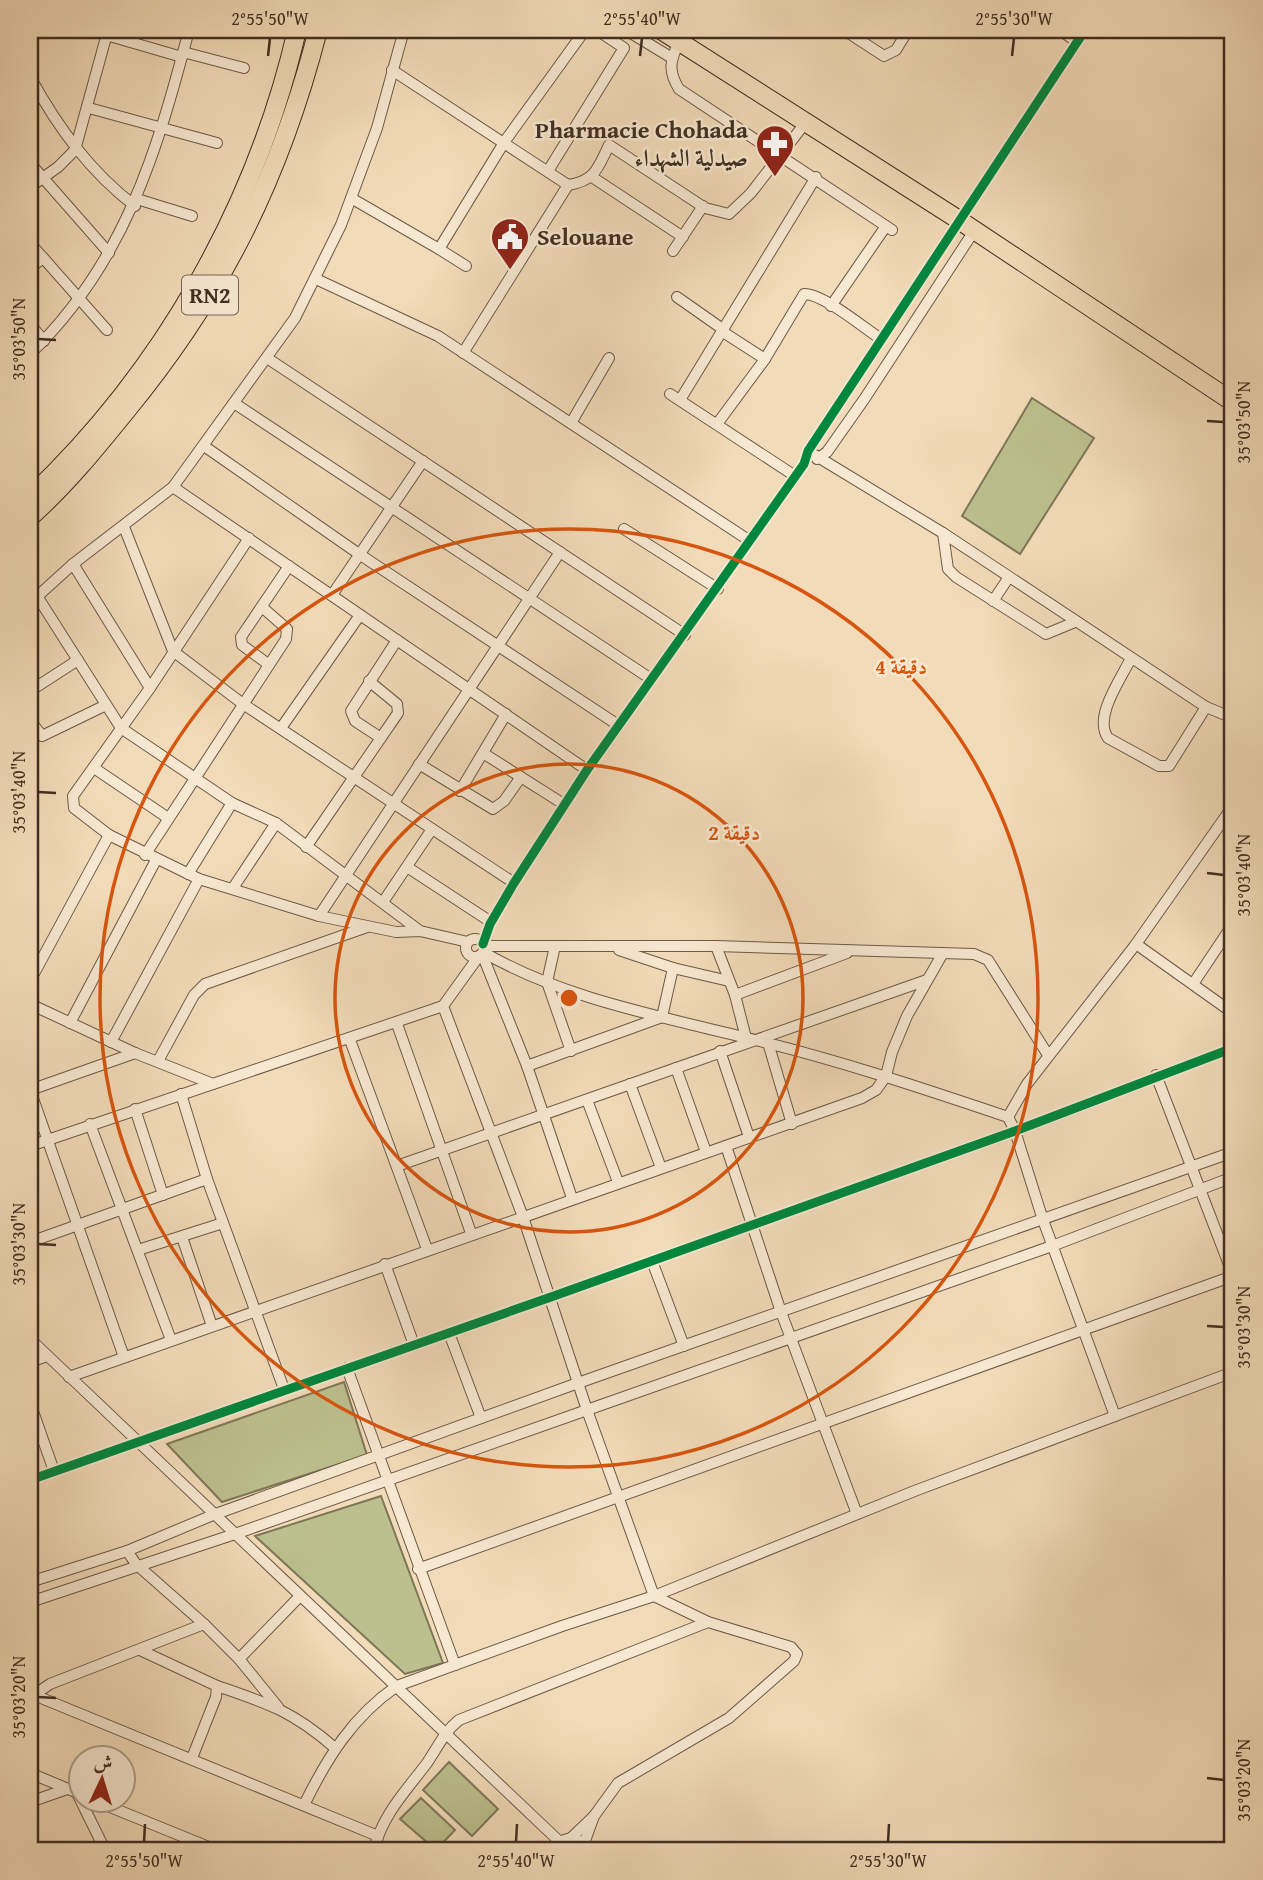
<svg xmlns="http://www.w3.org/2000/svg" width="1263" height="1880" viewBox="0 0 1263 1880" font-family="'Gentium Book Plus',Amiri,serif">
  <rect width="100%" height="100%" fill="#f2dbb8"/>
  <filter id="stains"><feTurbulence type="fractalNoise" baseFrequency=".00286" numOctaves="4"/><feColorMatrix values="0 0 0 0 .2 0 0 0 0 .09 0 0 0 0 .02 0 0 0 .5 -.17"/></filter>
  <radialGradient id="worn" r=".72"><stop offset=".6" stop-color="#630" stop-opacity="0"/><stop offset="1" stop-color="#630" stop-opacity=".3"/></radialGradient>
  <g fill="#bcc08e" stroke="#7e7658" stroke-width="2">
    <polygon points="1032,398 1094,438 1020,554 962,516"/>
    <polygon points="344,1382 367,1455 222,1502 167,1444"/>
    <polygon points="381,1496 443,1663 405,1674 255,1536"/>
    <polygon points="449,1762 498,1809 472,1836 423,1790"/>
    <polygon points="421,1798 455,1830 436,1850 400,1819"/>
  </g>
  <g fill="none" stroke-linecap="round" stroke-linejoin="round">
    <defs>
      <g id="street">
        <polyline points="89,30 182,57"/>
        <polyline points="626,30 672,58"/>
        <polyline points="844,30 884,56 896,50 908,30"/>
        <polyline points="1060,30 1077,42"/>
        <path d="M679 41C671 60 667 70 679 89L892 230"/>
        <polyline points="183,52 244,68"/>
        <polyline points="392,70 568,185 463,353"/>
        <path d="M30 77C58 127 89 171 135 206"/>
        <polyline points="89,108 217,143"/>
        <polyline points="30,163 109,253"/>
        <polyline points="548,171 624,48 597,30"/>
        <polyline points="592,177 683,237"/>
        <path d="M568 185C595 181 598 168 609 145L705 208 729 214 751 193 806 122"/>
        <polyline points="30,187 58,167 75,150 108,30"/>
        <polyline points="351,198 439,249 505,141 585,30"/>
        <polyline points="137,199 192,216"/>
        <polyline points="30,243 107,330"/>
        <polyline points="439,249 466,266"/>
        <polyline points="673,251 703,206"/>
        <polyline points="30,268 43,258"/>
        <polyline points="316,279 438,336 750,541"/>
        <polyline points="677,297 724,330"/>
        <polyline points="831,306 886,226"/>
        <polyline points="30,324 44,341"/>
        <polyline points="723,332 765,359"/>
        <path d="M30 354C124 264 157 152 189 30"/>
        <polyline points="267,358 685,635"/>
        <polyline points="670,394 795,476"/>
        <polyline points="680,400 816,177"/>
        <polyline points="234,403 651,679"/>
        <polyline points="571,423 609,358"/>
        <path d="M717 424 765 359 804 294C822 293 864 328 881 339"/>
        <polyline points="204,446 359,554 618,725"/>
        <path d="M808 451 943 533 1206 707 1169 766H1159L1108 738C1093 717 1121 679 1131 658"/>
        <polyline points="817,459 827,452 865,398 974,231"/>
        <polyline points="173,487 587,770"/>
        <polyline points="124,527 173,651 243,704 514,883"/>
        <polyline points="624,529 718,589"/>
        <polyline points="943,533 948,569 956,577 1046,634 1075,622"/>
        <polyline points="249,538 150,688 73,796 74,808 109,835 199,879 319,916 396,932 420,931 468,942"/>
        <polyline points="73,564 150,688"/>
        <polyline points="332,595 423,461"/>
        <polyline points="37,596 121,728 232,803 276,823 420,931"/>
        <polyline points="993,601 1009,577"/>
        <polyline points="30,603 73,564 173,487 295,318 341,225 377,128 404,30"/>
        <polyline points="268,664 242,645 241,637 289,566"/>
        <polyline points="30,691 78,660"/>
        <polyline points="1206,707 1233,718"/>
        <polyline points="30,720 42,736 106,705"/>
        <polyline points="281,728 360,615"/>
        <polyline points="381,738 355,721 351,711 397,640"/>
        <polyline points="483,753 565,805"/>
        <polyline points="419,764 493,809 504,801 521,777"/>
        <polyline points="94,768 168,818"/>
        <polyline points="460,791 506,714"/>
        <polyline points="306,847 398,713 397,704 369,681"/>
        <polyline points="145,855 286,639 287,629 262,607"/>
        <polyline points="407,867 491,922"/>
        <polyline points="188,874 232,803"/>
        <polyline points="233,888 276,823"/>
        <polyline points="383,902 432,829"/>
        <polyline points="319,916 560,552"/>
        <circle cx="475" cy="948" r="9"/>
        <polyline points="483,944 490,924 514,883 587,770 804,464 808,451 1085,30"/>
        <polyline points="1136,944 1233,1013"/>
        <polyline points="484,946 716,946 974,954 988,960 1048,1055"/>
        <polyline points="555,946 547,982 571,1051"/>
        <polyline points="716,946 735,995 746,1038"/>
        <path d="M483 952C562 998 659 1016 747 1038 835 1059 922 1088 1008 1117"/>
        <polyline points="482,954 527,1066 572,1198"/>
        <polyline points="673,968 729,981"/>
        <polyline points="30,981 109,835"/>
        <polyline points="1193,984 1233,924"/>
        <polyline points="735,995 847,953"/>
        <polyline points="30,1004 135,1053 213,1084"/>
        <polyline points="443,1006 523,1217 587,1410 654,1596 708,1622 791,1647 797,1654 794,1661 729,1718 618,1783 594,1816 571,1838"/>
        <polyline points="70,1023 156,860"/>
        <polyline points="397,1024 471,1233"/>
        <polyline points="350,1040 427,1249"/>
        <polyline points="111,1042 199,879"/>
        <polyline points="769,1046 792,1124"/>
        <polyline points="720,1051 749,1137"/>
        <polyline points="158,1061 194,995 205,984 367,927"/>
        <polyline points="527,1066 662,1017 673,968 619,950"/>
        <polyline points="676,1068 706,1152"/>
        <polyline points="1156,1075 1233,1275"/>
        <polyline points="630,1084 661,1168"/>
        <polyline points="30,1090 124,1357"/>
        <polyline points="30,1090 135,1053"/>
        <polyline points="181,1094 207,1179 284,1389"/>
        <polyline points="587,1100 618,1182"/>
        <polyline points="135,1109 163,1195"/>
        <polyline points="90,1124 171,1340"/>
        <polyline points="30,1146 443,1006 479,956"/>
        <polyline points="726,1146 781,1312 857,1514"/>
        <polyline points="397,1166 927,980"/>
        <polyline points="182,1237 212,1326"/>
        <polyline points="30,1242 207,1179"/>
        <polyline points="138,1250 223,1223"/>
        <polyline points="652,1261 684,1346"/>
        <polyline points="385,1264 414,1345"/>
        <polyline points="449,1333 481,1418"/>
        <polyline points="30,1339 561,1843"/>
        <polyline points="30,1362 47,1356"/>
        <polyline points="347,1368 455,1665"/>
        <polyline points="69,1377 862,1098 876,1090 886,1076 892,1052 907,1016 943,953"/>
        <polyline points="30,1403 54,1471"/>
        <polyline points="1115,1416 1043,1220 1015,1131 1008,1117 1027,1084 1136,944 1233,806"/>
        <polyline points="30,1480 551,1297 1015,1131 1233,1048"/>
        <polyline points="127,1551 136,1564 204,1624 50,1684 34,1695 378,1836"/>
        <polyline points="418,1569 1233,1276"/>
        <polyline points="30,1582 127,1551 213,1515 578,1383 1233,1152"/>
        <polyline points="30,1602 235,1534 587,1410 1052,1246 1233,1177"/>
        <polyline points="204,1624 239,1659 300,1596"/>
        <polyline points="140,1650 217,1686 216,1697 192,1758"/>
        <polyline points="239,1659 278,1707"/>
        <path d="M217 1686C268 1703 294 1712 335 1748"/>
        <polyline points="30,1773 80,1794"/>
        <polyline points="77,1793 105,1850"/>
        <polyline points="93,1800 216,1850"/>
        <polyline points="30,1802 67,1789"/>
        <path d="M304 1805C327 1758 353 1716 397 1686L562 1626 654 1596 917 1490 1233 1372"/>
        <polyline points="582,1849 594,1816"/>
        <polyline points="87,1850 103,1845"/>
        <path d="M374 1850C382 1815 406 1791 427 1763 438 1747 444 1732 459 1720L708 1622"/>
        <polyline points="560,1850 564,1840 571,1838 579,1841 582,1850"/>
      </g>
      <g id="highway">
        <polyline points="661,30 959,220 1233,402"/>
        <path d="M30 497C163 371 256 207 297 30"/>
        <path d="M30 517C66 485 96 448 126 411 223 293 280 177 318 30"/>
      </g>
    </defs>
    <use href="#street" stroke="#6d5847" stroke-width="12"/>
    <use href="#highway" stroke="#412d21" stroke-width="20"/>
    <use href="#street" stroke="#f7e8d1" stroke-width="10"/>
    <use href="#highway" stroke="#f2dbb8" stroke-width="18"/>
    <defs>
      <g id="cycleway">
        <polyline points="483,944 490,924 514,883 587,770 804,464 808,451 1085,30"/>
        <polyline points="30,1480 551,1297 1015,1131 1233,1048"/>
      </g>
    </defs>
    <use href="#cycleway" stroke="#f7e8d1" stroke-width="13"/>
    <use href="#cycleway" stroke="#00873e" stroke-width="9"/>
  </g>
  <path fill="none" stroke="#412d21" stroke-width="2.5" d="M268 56 270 38M640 56 642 38M1012 56 1014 38M38 339 56 340M1207 421 1224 422M38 792 56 793M1207 873 1224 875M38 1244 56 1245M1207 1326 1224 1327M38 1697 56 1698M1207 1778 1224 1780M144 1842 145 1824M516 1842 517 1824M888 1842 889 1824"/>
  <g fill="none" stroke="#d7550e" stroke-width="3.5">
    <circle cx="569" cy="998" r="234"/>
    <circle cx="569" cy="998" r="469"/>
  </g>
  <defs>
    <symbol id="pharmacy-pin" viewBox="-11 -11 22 30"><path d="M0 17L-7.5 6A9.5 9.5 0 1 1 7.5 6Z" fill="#8f2418" stroke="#f7e8d1"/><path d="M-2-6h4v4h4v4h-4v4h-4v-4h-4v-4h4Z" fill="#fff"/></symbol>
    <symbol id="civic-pin" viewBox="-11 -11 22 30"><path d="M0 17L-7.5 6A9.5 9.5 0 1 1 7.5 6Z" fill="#8f2418" stroke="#f7e8d1"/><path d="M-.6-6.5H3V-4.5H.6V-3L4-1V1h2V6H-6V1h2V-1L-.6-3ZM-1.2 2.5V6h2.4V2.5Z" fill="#fff"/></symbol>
  </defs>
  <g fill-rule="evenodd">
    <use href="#pharmacy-pin" x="753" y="122" width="44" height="60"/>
    <use href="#civic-pin" x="488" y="215" width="44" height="60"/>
  </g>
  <g text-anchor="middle" stroke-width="5" stroke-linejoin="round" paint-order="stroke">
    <rect fill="#f7e8d1" stroke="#786556" stroke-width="2" x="182" y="275.5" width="56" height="39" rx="5"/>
    <g font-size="23" font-weight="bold" fill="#412d21">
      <text x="210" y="303">RN2</text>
    </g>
    <g font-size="24" font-weight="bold" fill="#412d21" stroke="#f7e8d1" text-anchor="end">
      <text x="748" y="138">Pharmacie Chohada<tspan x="748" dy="28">صيدلية الشهداء</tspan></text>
      <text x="537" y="245" text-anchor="start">Selouane</text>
    </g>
  </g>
  <circle cx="569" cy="998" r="10" fill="#d7550e" stroke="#f7e8d1" stroke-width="3.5"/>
  <g font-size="21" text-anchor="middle" font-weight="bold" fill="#d7550e" stroke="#f7e8d1" stroke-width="5" stroke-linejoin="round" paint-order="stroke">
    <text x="901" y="674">4 دقيقة</text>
    <text x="734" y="840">2 دقيقة</text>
  </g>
  <rect width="1263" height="1880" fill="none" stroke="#f2dbb8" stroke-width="77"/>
  <g transform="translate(102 1779) rotate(4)"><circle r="33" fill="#f7e8d1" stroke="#ae9d8b" stroke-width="2"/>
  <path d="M0-5L12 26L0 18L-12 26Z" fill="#8f2418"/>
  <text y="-10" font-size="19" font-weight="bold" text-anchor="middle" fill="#412d21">ش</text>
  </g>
  <rect x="38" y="38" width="1186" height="1804" fill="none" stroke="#412d21" stroke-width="2.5"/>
  <g font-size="18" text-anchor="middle" fill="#412d21">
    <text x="270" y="25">2°55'50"W</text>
    <text x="642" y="25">2°55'40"W</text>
    <text x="1014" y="25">2°55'30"W</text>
    <text transform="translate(19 339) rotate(-90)" y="6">35°03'50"N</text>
    <text transform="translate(1244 422) rotate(-90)" y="6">35°03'50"N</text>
    <text transform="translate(19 792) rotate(-90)" y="6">35°03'40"N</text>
    <text transform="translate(1244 875) rotate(-90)" y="6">35°03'40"N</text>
    <text transform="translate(19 1244) rotate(-90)" y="6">35°03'30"N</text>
    <text transform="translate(1244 1327) rotate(-90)" y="6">35°03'30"N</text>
    <text transform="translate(19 1697) rotate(-90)" y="6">35°03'20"N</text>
    <text transform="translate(1244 1780) rotate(-90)" y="6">35°03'20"N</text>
    <text x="144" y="1867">2°55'50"W</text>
    <text x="516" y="1867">2°55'40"W</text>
    <text x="888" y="1867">2°55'30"W</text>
  </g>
  <rect width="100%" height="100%" filter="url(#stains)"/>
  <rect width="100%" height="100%" fill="url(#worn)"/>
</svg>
